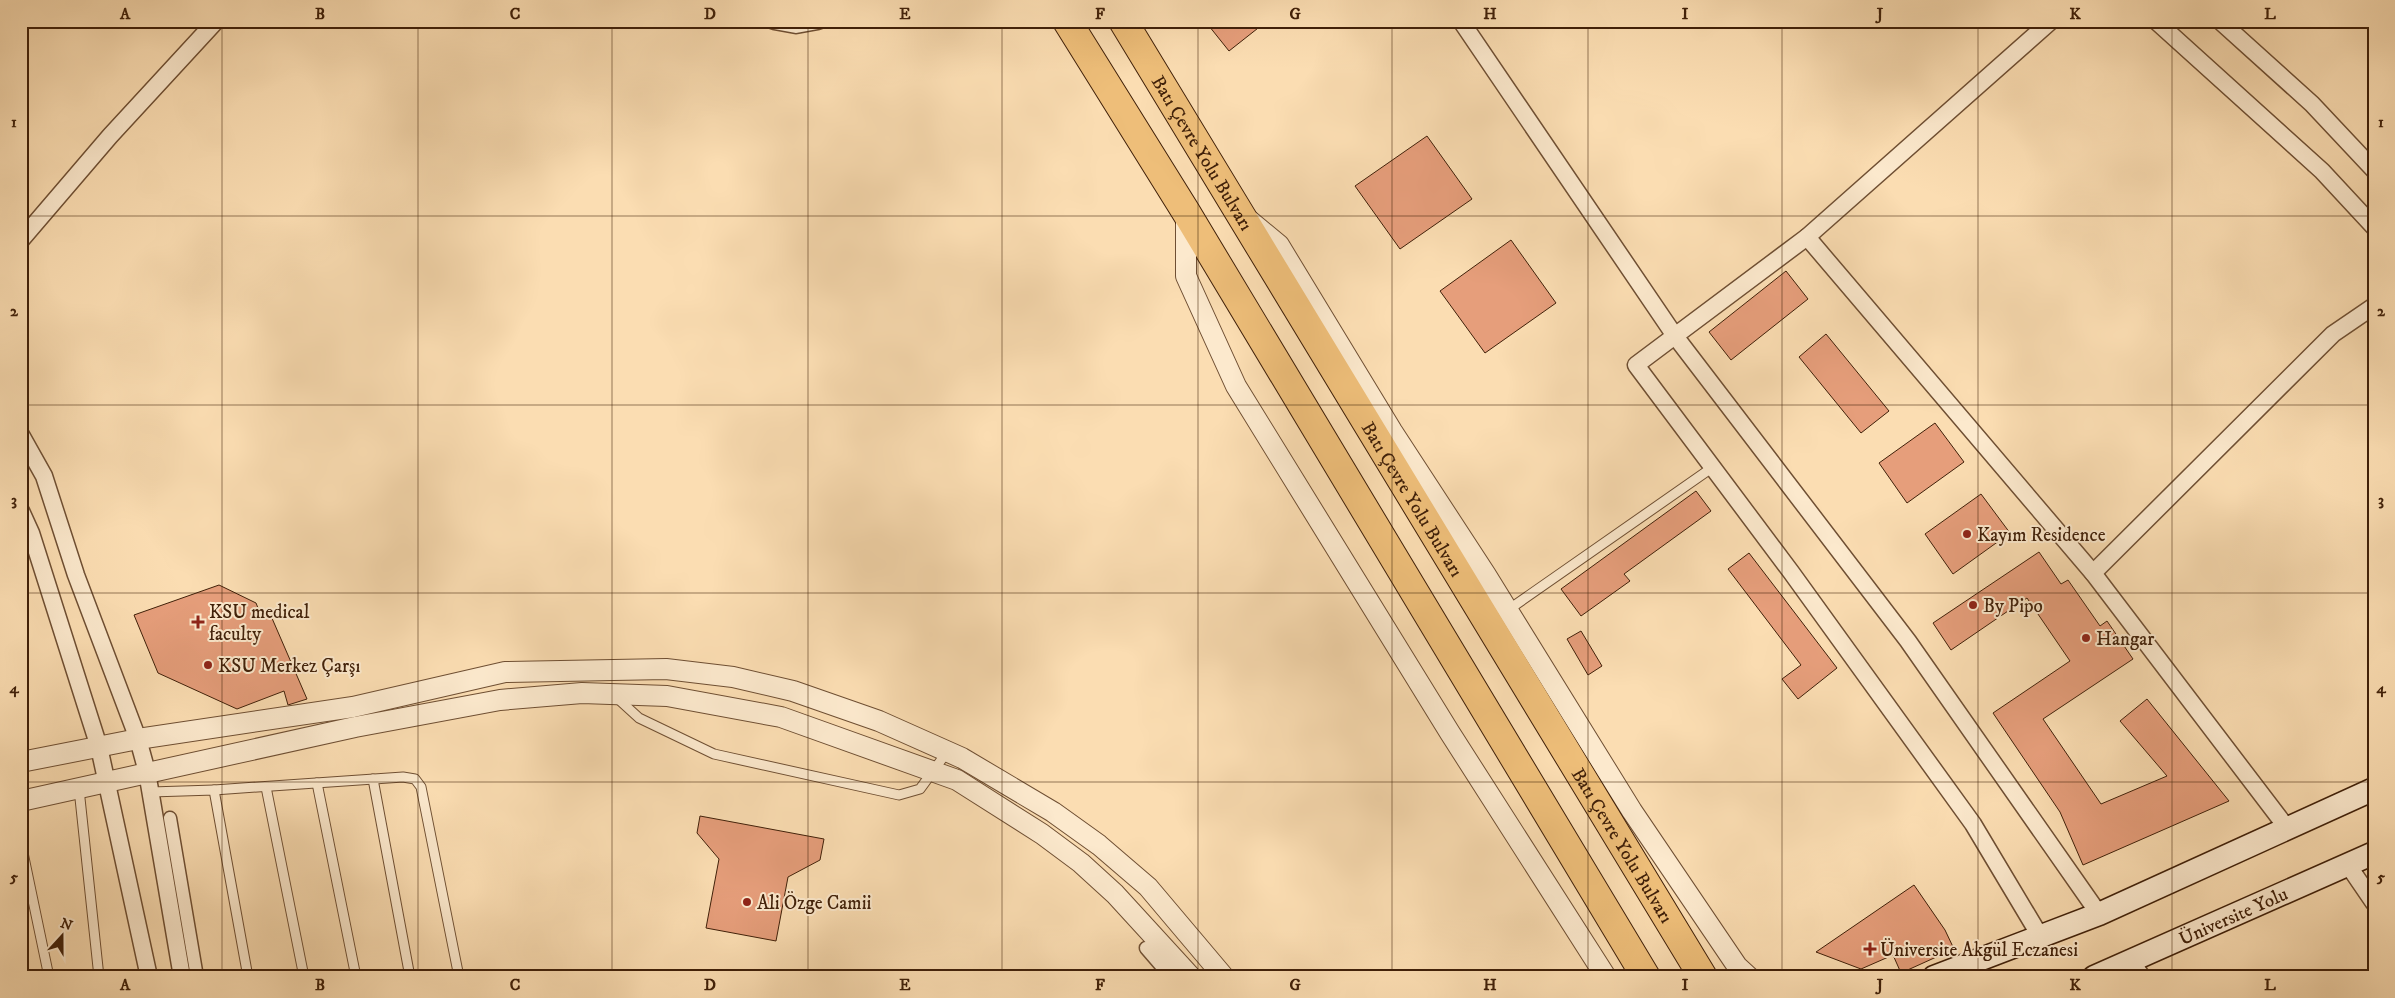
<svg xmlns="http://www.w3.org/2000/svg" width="2395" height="998" viewBox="0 0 2395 998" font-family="'IM FELL DW Pica',serif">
  <rect width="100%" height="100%" fill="#fbddb2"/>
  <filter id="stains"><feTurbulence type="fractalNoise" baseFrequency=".004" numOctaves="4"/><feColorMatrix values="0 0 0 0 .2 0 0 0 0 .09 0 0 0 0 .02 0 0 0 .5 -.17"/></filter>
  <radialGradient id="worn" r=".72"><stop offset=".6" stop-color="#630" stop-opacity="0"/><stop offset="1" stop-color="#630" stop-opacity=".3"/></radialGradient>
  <g fill="#e69e7b" stroke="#402009">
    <polygon points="1205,21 1267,21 1229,51"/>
    <polygon points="1427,136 1472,199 1400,249 1355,186"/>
    <polygon points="1511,240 1556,303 1485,353 1440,291"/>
    <polygon points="1786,271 1808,299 1731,360 1709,332"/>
    <polygon points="1826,334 1889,411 1861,433 1799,357"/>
    <polygon points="1935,423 1964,462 1907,503 1879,463"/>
    <polygon points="1696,491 1711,511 1624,574 1630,581 1581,616 1561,589"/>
    <polygon points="1981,494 2010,533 1953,574 1925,534"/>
    <polygon points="2039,552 2061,584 2068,580 2100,626 2107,621 2133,659 2043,719 2101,804 2167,776 2120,721 2147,699 2229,801 2083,865 2060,812 1993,713 2070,661 2027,598 1951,650 1933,623"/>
    <polygon points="1749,553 1837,668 1798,699 1782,679 1801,665 1728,569"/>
    <polygon points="219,585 256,603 260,613 268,609 307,699 288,705 284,691 237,709 158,673 134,615"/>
    <polygon points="1581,631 1602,666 1588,675 1567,639"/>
    <polygon points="700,816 824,839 820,860 788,877 776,941 706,928 719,859 697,833"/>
    <polygon points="1914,885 1945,930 1954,949 1901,973 1893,955 1861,969 1816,952"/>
  </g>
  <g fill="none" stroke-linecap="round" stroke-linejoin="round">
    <defs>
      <g id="service">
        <polyline points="1508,610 1713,467"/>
        <polyline points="616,697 639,718 714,754 899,795 920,789 947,752"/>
        <polyline points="373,779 410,977"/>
        <polyline points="317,783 356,977"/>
        <polyline points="266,787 304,977"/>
        <polyline points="79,789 99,977"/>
        <polyline points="214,790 403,777 415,779 421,787 459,977"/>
        <polyline points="151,792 214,790 248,977"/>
        <polyline points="21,843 49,977"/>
      </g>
      <g id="pedestrian">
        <polyline points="170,818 197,977"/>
        <polyline points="1146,948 1171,977"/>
      </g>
      <g id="minor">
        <polyline points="774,21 796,25 818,21"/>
        <polyline points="1461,21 1675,336 1908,641 2099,914"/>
        <polyline points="2156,21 2322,171 2374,227"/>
        <polyline points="2220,21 2312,104 2374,170"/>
        <polyline points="1807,237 2093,573 2287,828"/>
        <polyline points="21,240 110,136 216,21"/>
        <polyline points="21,435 44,476 76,575 138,739 147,772 182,977"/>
        <polyline points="21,511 31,533 99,747 149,977"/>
        <polyline points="2093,573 2333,334 2374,306"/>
        <polyline points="2348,865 2374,903"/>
        <polyline points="2040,936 1973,824 1791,572 1636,365 1807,237 2051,21"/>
        <polyline points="2131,960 2142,977"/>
      </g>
      <g id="tertiary">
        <polyline points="1186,212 1186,276 1236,386 1450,733 1606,977"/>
        <polyline points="1250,221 1279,245 1392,431 1486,575 1632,811 1737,966 1749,977"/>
        <polyline points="21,762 138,739 353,707 505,672 666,669 733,677 793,691 879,721 962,758 1053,812 1099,845 1148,887 1224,977"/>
        <polyline points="21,801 355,727 500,700 582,693 667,696 781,717 957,780 1042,834 1081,863 1115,894 1191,977"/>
      </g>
      <g id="secondary">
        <polyline points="1934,977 2099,914 2374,789"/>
        <path id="s1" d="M2094 977 2374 853"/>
      </g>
      <g id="trunk">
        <polyline points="1067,21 1186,212 1646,977"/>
        <path id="s2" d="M1123 21 1703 977"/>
      </g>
    </defs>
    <use href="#service" stroke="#6f4f33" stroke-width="11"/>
    <use href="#pedestrian" stroke="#6f4f33" stroke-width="15"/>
    <use href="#minor" stroke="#6f4f33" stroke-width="19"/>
    <use href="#tertiary" stroke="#6f4f33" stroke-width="22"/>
    <use href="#secondary" stroke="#402009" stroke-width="25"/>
    <use href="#trunk" stroke="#402009" stroke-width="30"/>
    <use href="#service" stroke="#fce9cd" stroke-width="9"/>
    <use href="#pedestrian" stroke="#fce9cd" stroke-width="12"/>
    <use href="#minor" stroke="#fce9cd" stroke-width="16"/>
    <use href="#tertiary" stroke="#fce9cd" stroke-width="20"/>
    <use href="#secondary" stroke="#fce9cd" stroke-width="22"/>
    <use href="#trunk" stroke="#eebe79" stroke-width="28"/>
  </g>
  <path fill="none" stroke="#402009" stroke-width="1" stroke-opacity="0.55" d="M222 21V977M418 21V977M612 21V977M808 21V977M1002 21V977M1198 21V977M1392 21V977M1588 21V977M1782 21V977M1978 21V977M2172 21V977M21 216H2374M21 405H2374M21 593H2374M21 782H2374"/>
  <g fill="#8f2418" stroke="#fce9cd" stroke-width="2">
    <circle cx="1967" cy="534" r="5"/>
    <circle cx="1973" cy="605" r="5"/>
    <path d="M195.5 614.5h5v5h5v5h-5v5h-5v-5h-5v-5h5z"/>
    <circle cx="2086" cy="638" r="5"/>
    <circle cx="208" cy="665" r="5"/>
    <circle cx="747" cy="902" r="5"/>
    <path d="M1867.5 941.5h5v5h5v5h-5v5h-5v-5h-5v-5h5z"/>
  </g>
  <g text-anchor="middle" stroke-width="4" stroke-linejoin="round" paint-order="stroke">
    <g font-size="19" fill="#402009" stroke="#fce9cd">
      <text dy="7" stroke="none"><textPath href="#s2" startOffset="154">Batı Çevre Yolu Bulvarı</textPath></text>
      <text dy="7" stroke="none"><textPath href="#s2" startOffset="559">Batı Çevre Yolu Bulvarı</textPath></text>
      <text dy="7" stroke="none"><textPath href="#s2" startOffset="964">Batı Çevre Yolu Bulvarı</textPath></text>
      <text dy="7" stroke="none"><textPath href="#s1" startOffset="152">Üniversite Yolu</textPath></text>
    </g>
    <g font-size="19" fill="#402009" stroke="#fce9cd" text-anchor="start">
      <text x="1977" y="541">Kayım Residence</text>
      <text x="1983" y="612">By Pipo</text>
      <text x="209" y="618">KSU medical<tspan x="209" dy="22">faculty</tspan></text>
      <text x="2096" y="645">Hangar</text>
      <text x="218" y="672">KSU Merkez Çarşı</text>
      <text x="757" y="909">Ali Özge Camii</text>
      <text x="1880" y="956">Üniversite Akgül Eczanesi</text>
    </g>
  </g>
  <rect width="2395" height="998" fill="none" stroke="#fbddb2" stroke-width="55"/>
  <g transform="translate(62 936) rotate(21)" stroke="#fce9cd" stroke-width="4" paint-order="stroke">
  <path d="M0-4L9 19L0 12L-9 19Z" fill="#402009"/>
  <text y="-8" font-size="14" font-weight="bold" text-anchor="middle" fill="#402009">N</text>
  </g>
  <rect x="28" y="28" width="2340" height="942" fill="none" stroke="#402009" stroke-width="2"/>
  <g font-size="16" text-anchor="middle" font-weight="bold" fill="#402009">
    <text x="125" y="19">A</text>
    <text x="320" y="19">B</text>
    <text x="515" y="19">C</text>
    <text x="710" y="19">D</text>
    <text x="905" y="19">E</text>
    <text x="1100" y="19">F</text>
    <text x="1295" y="19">G</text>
    <text x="1490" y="19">H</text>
    <text x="1685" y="19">I</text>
    <text x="1880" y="19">J</text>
    <text x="2075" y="19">K</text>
    <text x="2270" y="19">L</text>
    <text x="14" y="127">1</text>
    <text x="2381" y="127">1</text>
    <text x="14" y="316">2</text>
    <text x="2381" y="316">2</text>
    <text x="14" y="505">3</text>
    <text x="2381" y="505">3</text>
    <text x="14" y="693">4</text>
    <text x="2381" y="693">4</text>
    <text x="14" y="882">5</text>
    <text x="2381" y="882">5</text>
    <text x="125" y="990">A</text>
    <text x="320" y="990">B</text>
    <text x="515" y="990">C</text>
    <text x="710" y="990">D</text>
    <text x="905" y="990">E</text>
    <text x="1100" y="990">F</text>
    <text x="1295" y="990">G</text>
    <text x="1490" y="990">H</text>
    <text x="1685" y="990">I</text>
    <text x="1880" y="990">J</text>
    <text x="2075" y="990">K</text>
    <text x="2270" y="990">L</text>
  </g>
  <rect width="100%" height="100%" filter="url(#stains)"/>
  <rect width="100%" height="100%" fill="url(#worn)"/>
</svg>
